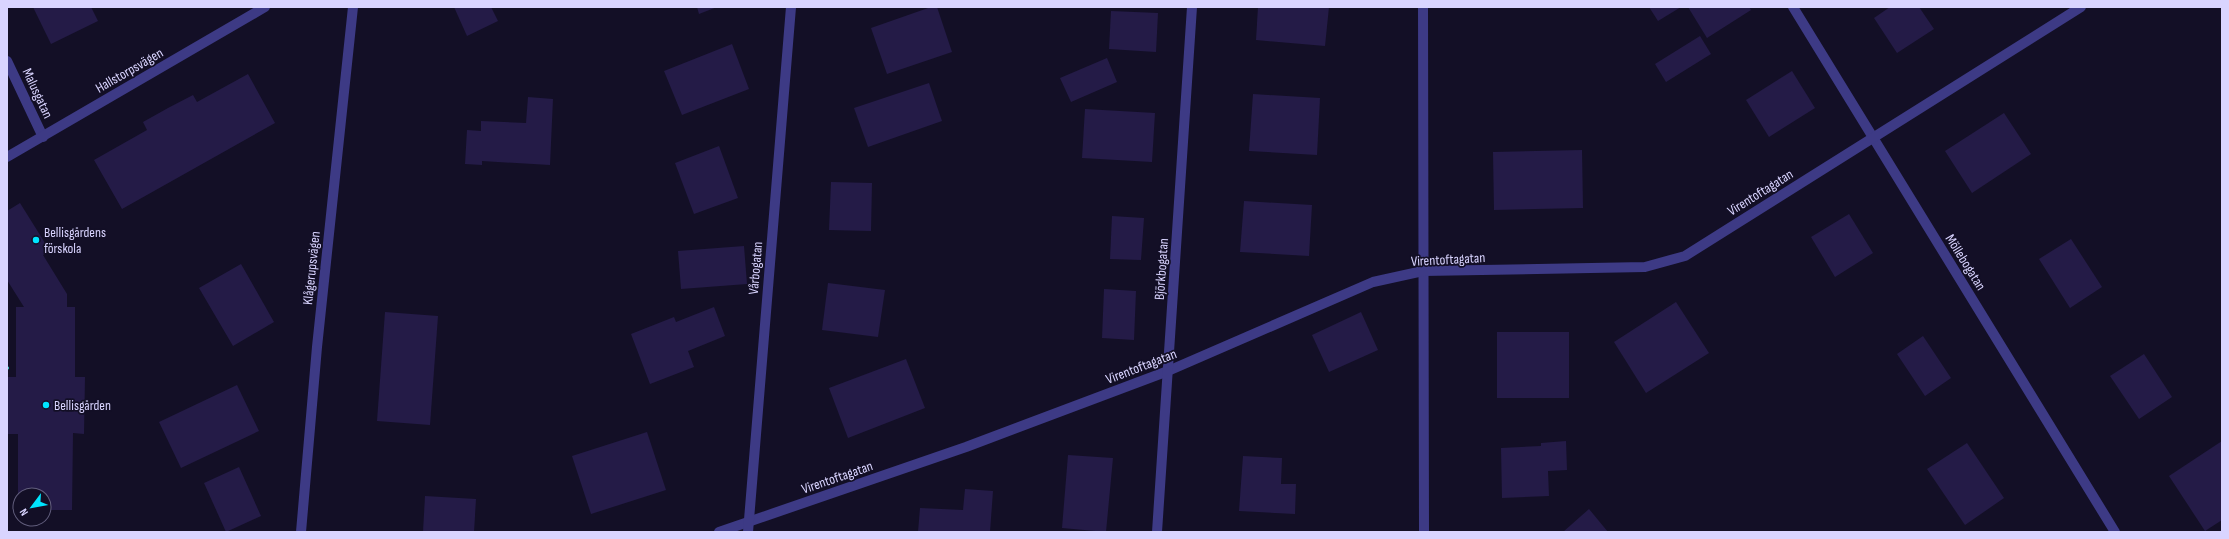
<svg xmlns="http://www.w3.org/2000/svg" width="2229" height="539" viewBox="0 0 2229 539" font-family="'Sofia Sans Condensed',sans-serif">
  <rect width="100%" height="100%" fill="#130f26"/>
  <g fill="#241b47">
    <polygon points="33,7 91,7 98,21 51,44"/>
    <polygon points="454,7 491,7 498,21 467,36"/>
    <polygon points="697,7 717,7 699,14"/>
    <polygon points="931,7 937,7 952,52 887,74 871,28"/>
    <polygon points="1258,7 1329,7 1325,46 1256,40"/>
    <polygon points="1649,7 1681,7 1658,21"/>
    <polygon points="1688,7 1749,7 1751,10 1707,38"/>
    <polygon points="1890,7 1919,7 1934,29 1897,53 1874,18"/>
    <polygon points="1111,11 1158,13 1156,52 1109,49"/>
    <polygon points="1700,36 1711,54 1666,82 1655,64"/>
    <polygon points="732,44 749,89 682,115 664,71"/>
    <polygon points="1107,58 1117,82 1071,102 1060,78"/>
    <polygon points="1792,71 1815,108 1769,137 1746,100"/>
    <polygon points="248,74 275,123 122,209 94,160 147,130 143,122 168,108 193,95 197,102"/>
    <polygon points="929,83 942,121 868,147 854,108"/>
    <polygon points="1253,94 1320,98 1317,155 1249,151"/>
    <polygon points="528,97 553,99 550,165 482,161 482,165 465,164 467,130 481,131 481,121 526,123"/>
    <polygon points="1085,109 1155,113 1152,162 1082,158"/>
    <polygon points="2004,113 2031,154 1972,193 1945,151"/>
    <polygon points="719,146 738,198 694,214 675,163"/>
    <polygon points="1582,150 1583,208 1494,210 1493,152"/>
    <polygon points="831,182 872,183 871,231 829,230"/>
    <polygon points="1244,201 1312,205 1309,256 1240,252"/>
    <polygon points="20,203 50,251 43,255 67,294 67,307 75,307 75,377 85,377 84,434 73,433 72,510 44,510 44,495 20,495 20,509 18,509 18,434 7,434 7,377 16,377 16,307 24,307 7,280 7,211"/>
    <polygon points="1849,214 1873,253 1835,277 1811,237"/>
    <polygon points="1112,216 1144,218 1141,260 1110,259"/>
    <polygon points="2071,239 2102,287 2070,308 2039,259"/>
    <polygon points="744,246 747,284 681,289 678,251"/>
    <polygon points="241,264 274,322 233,346 199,288"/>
    <polygon points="828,283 885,290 878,337 822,330"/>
    <polygon points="1104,289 1136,291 1134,340 1102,338"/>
    <polygon points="1676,302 1709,353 1646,393 1614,342"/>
    <polygon points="714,307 725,336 688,351 694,367 650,384 631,334 674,317 676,322"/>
    <polygon points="385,312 438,316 430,425 377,421"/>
    <polygon points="1361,312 1378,350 1329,372 1312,335"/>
    <rect x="1497" y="332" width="72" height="66"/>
    <polygon points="1923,336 1951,378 1925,396 1897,354"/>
    <polygon points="2144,354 2172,397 2139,419 2110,376"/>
    <polygon points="906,359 925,408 848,438 829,388"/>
    <polygon points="237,385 259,431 181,468 159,422"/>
    <polygon points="647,432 666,490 591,514 572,456"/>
    <polygon points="1566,441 1567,470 1548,471 1549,496 1502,498 1501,448 1541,446 1541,443"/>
    <polygon points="2222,441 2222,520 2205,531 2169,476"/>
    <polygon points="1967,443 2004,498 1965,525 1927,469"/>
    <polygon points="1068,455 1113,458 1106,532 1062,528"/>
    <polygon points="1243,456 1282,458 1281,484 1296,484 1295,514 1239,511"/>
    <polygon points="239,467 261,516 226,532 204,483"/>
    <polygon points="965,489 993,491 990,532 918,532 920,508 963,510"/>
    <polygon points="425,496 476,499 474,532 423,532"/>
    <polygon points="1589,509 1608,532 1563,532"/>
  </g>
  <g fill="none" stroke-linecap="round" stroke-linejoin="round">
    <polyline stroke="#2fb8b0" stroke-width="2.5" stroke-dasharray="2 3" stroke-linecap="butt" points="7,368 11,368"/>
    <g stroke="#3d3a85" stroke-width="10">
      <polyline points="1423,7 1424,532"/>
      <polyline points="1793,7 2115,532"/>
      <polyline points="7,61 43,137"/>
      <polyline points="7,157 265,7"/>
      <polyline points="301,532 317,347 353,7"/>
      <polyline points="719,532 966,447 1168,371 1373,282 1423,271 1645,267 1685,256 2081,7"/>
      <polyline points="748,532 791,7"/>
      <polyline points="1157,532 1192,7"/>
    </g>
  </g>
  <g fill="#00e5ff" stroke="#130f26" stroke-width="1.5">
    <circle cx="36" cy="240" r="4"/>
    <circle cx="46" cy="405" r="4"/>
  </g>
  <g text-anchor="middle" stroke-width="3.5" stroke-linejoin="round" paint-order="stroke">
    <g font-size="14" fill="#d9d4ff" stroke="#130f26">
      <text transform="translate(129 70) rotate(-30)" y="5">Hallstorpsvägen</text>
      <text transform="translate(38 93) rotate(65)" y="5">Malusgatan</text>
      <text transform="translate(1760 192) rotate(-32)" y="5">Virentoftagatan</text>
      <text transform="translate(1448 259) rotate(-3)" y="5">Virentoftagatan</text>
      <text transform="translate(1966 262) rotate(58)" y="5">Möllebogatan</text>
      <text transform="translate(311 268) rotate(-84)" y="5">Klågerupsvägen</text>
      <text transform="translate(755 268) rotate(-85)" y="5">Vårbogatan</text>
      <text transform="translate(1161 269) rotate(-86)" y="5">Björkbogatan</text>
      <text transform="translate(1141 366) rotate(-21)" y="5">Virentoftagatan</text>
      <text transform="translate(837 477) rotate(-19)" y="5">Virentoftagatan</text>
    </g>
    <g font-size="14" fill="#d9d4ff" stroke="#130f26" text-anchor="start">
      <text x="44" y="237">Bellisgårdens<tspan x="44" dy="16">förskola</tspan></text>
      <text x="54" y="410">Bellisgården</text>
    </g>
  </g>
  <rect width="2229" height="539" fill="none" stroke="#d9d4ff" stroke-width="16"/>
  <g transform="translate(32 507) rotate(238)"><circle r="19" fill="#130f26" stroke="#625e7d"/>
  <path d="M0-3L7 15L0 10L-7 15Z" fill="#00e5ff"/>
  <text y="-6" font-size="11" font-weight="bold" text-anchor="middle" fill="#d9d4ff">N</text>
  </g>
</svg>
